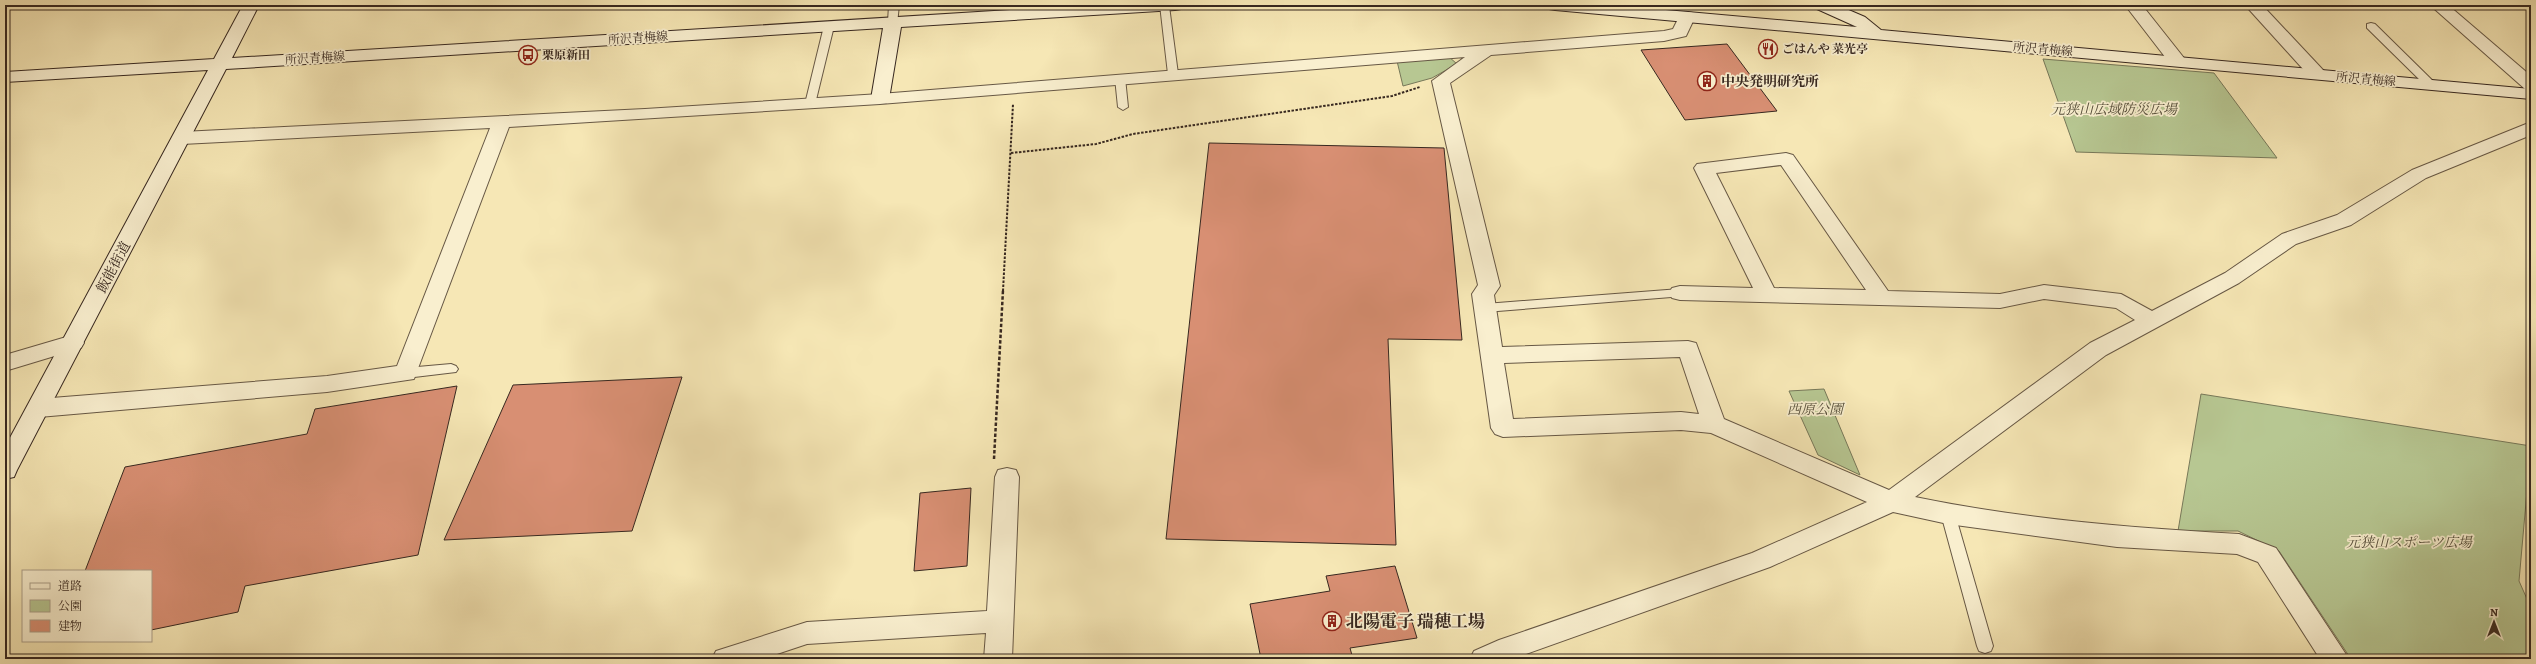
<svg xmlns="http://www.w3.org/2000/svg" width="2536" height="664" viewBox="0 0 2536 664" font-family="Alegreya,'Noto Serif JP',serif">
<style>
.green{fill:#b7c792;stroke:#777859}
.building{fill:#d88f73;stroke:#372820}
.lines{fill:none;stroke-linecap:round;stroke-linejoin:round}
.lane-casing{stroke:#675845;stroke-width:2}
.street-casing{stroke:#675845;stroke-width:2}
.secondary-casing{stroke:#372820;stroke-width:2}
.path-far1{stroke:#372820;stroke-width:2;stroke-dasharray:2.5 1.5;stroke-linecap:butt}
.path{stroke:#372820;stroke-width:2.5;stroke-dasharray:3.5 2;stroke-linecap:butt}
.lane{fill:#f9efcf;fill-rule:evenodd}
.street{fill:#f9efcf;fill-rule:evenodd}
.secondary{fill:#f9efcf;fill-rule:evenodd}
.labels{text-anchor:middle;stroke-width:3.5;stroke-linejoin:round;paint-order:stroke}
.far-street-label{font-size:12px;fill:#372820;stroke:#f9efcf}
.far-poi-label{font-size:12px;font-weight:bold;fill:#372820;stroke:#f9efcf;text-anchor:start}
.poi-label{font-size:14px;font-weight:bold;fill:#372820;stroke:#f9efcf;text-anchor:start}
.park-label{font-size:14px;font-style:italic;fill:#57503c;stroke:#f9efcf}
.street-label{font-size:14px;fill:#372820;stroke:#f9efcf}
.near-poi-label{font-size:17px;font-weight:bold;fill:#372820;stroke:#f9efcf;text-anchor:start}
</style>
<rect width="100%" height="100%" fill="#f6e7b5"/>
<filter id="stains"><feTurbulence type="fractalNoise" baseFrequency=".005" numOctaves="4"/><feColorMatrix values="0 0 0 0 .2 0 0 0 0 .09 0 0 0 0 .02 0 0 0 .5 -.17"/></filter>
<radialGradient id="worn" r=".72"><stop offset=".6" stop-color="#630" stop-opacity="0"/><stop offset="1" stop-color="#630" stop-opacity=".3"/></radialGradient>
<!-- green -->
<path class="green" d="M1448 56 1457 64 1432 78 1403 86 1397 61Z
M2043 59 2214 73 2277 158 2076 152Z
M1824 389 1860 475 1818 455 1789 391Z
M2201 394 2531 446 2519 581 2531 608V659H2351L2279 551 2238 531H2178Z"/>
<!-- building -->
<path class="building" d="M1727 44 1777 111 1685 120 1641 50Z
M1209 143 1444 148 1462 340 1388 339 1396 545 1166 539Z
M682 377 632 531 444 540 513 385Z
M457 386 418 555 245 586 238 612 151 630V571H85L125 467 307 434 315 409Z
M971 488 967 566 914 571 920 493Z
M1395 566 1417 638 1350 648 1353 659H1261L1250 604 1330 591 1326 576Z"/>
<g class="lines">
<defs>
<path id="lane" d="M889 5H899L897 24H889L888 22Z
M1160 5 1169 6 1178 74 1173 77 1168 74Z
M829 23 834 26 815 104 810 107 806 106 805 104 824 26Z
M2371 23 2375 24 2435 83V87H2427L2367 28V24Z
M1120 75 1125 78 1128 107 1123 110 1118 107 1115 78Z
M1680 289 1684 290 1686 293 1684 296 1485 312 1479 308 1485 304Z
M451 364 456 366 458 369 456 372 406 378 399 373 406 368Z
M1948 508 1953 510 1955 514 1993 646 1991 651 1985 653 1979 651 1977 646 1941 514 1943 510Z"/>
<path id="street" d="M1015 5H1031L1032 15 1030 19H1018Z
M2125 5H2142L2184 58 2187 62 2184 66H2172Z
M2245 5H2262L2324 71 2327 75 2324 79H2312Z
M2430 5H2448L2531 76V90L2525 89Z
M1687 12 1693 13 1695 17 1686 36 1664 41 1491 55 1450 83 1500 286 1494 295 1502 347 1688 341 1696 343 1724 419 1889 490 2090 343 2135 320 2116 308 2044 299 2000 308 1680 300 1672 298 1669 293 1672 288 1680 286 1753 288 1694 168 1697 164 1786 153 1793 155 1888 291 2000 294 2044 285 2121 294 2152 311 2225 273 2282 234 2337 215 2412 170 2531 122V135L2426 178 2351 225 2296 244 2239 283 2106 355 1915 497C2022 519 2131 528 2239 534L2276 548 2349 659H2320L2258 562 2237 554 2117 547 1948 524 1893 512 1770 567 1512 659H1470L1474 651 1499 640 1752 553 1867 502 1711 433 1681 430 1503 437 1495 434 1491 428 1472 294 1478 285 1432 81 1465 57 880 104 509 127 414 379 327 392 39 417 31 414 27 408 31 402 39 399 327 376 397 366 490 128 182 144 175 142 173 138 175 134 182 132 645 109 880 94 1664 31 1673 29 1681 13ZM1781 165 1866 290 1774 288 1716 173ZM1680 357 1699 414 1681 412 1513 419 1504 363Z
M73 335 81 338 84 343 81 348 5 371V355Z
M1007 468 1016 470 1019 477 1012 659H984L986 633 807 644 762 659H712L716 651 807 622 987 611 995 477 998 470Z"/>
<path id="secondary" d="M243 5H259L232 58 1093 5H1183L1181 9 1175 10 901 27 889 99 886 103H874L871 99 883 28 226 69 17 470 14 477 5 479V447L208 70 5 82V72L214 59Z
M1547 5H1610L1857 27 1817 9 1815 5H1837L1865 17 1881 30 2531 89V99L1555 10 1549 9Z"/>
</defs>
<!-- lane casing -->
<use href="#lane" class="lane-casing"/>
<!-- street casing -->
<use href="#street" class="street-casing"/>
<!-- secondary casing -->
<use href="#secondary" class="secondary-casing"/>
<!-- path-far1 -->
<path class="path-far1" d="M1011 153 1096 144 1133 134 1392 96 1420 87
M1003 291 1013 104"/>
<!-- path -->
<path class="path" d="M994 459 1003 290"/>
<!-- lane -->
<use href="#lane" class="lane"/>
<!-- street -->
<use href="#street" class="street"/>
<!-- secondary -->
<use href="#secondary" class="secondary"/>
</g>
<!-- icons -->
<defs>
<symbol id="restaurant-ring" viewBox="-11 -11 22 22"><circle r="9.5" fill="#f9efcf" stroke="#8f2418" stroke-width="1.5"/><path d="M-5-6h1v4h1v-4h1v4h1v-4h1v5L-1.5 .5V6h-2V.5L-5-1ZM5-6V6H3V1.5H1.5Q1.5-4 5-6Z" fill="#8f2418"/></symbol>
<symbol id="bus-ring" viewBox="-11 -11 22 22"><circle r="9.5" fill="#f9efcf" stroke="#8f2418" stroke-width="1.5"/><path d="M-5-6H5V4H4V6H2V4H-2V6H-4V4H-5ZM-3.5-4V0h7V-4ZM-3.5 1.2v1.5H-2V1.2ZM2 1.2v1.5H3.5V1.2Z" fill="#8f2418"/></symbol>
<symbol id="building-ring" viewBox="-11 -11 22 22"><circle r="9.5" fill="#f9efcf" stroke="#8f2418" stroke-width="1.5"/><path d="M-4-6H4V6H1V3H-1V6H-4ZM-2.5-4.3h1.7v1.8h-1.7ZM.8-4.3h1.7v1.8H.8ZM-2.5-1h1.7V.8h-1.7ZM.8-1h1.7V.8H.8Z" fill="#8f2418"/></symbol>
</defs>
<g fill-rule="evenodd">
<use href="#restaurant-ring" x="1757" y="38" width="22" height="22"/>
<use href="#bus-ring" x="517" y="44" width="22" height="22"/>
<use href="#building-ring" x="1696" y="70" width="22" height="22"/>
<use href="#building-ring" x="1321" y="610" width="22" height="22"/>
</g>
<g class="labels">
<!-- far-street labels -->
<g class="far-street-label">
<text transform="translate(638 38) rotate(-4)" y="4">所沢青梅線</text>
<text transform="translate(2043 49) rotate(5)" y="4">所沢青梅線</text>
<text transform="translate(315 58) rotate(-4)" y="4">所沢青梅線</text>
<text transform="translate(2366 79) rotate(5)" y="4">所沢青梅線</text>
</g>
<!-- far-poi labels -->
<g class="far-poi-label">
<text x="1782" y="53">ごはんや 菜光亭</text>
<text x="542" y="59">栗原新田</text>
</g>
<!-- poi labels -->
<g class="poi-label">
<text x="1721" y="86">中央発明研究所</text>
</g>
<!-- park labels -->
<g class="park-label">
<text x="2114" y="114">元狭山広域防災広場</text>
<text x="1815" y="414">西原公園</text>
<text x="2409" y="547">元狭山スポーツ広場</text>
</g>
<!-- street labels -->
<g class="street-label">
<text transform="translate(113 267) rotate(-62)" y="5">飯能街道</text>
</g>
<!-- near-poi labels -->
<g class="near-poi-label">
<text x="1346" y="627">北陽電子 瑞穂工場</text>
</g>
</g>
<!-- margin -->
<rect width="2536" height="664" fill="none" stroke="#f6e7b5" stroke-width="20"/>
<rect x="6" y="6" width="2524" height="652" fill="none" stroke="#372820" stroke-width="2"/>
<rect x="10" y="10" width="2516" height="644" fill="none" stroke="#372820"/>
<!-- legend -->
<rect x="22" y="570" width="130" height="72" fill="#f9efcf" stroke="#ab9f89"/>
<rect x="30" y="583" width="20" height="6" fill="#f9efcf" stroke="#ab9f89"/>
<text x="58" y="590" font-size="12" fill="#372820">道路</text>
<rect x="30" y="600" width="20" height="12" fill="#b7c792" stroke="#ab9f89"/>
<text x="58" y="610" font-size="12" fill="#372820">公園</text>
<rect x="30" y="620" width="20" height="12" fill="#d88f73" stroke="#ab9f89"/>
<text x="58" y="630" font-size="12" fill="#372820">建物</text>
<!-- north arrow -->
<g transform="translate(2494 622)" stroke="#f9efcf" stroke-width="3" paint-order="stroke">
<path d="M0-3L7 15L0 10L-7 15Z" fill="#372820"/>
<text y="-6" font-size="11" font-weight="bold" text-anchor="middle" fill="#372820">N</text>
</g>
<rect width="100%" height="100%" filter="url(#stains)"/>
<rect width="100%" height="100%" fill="url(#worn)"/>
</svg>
